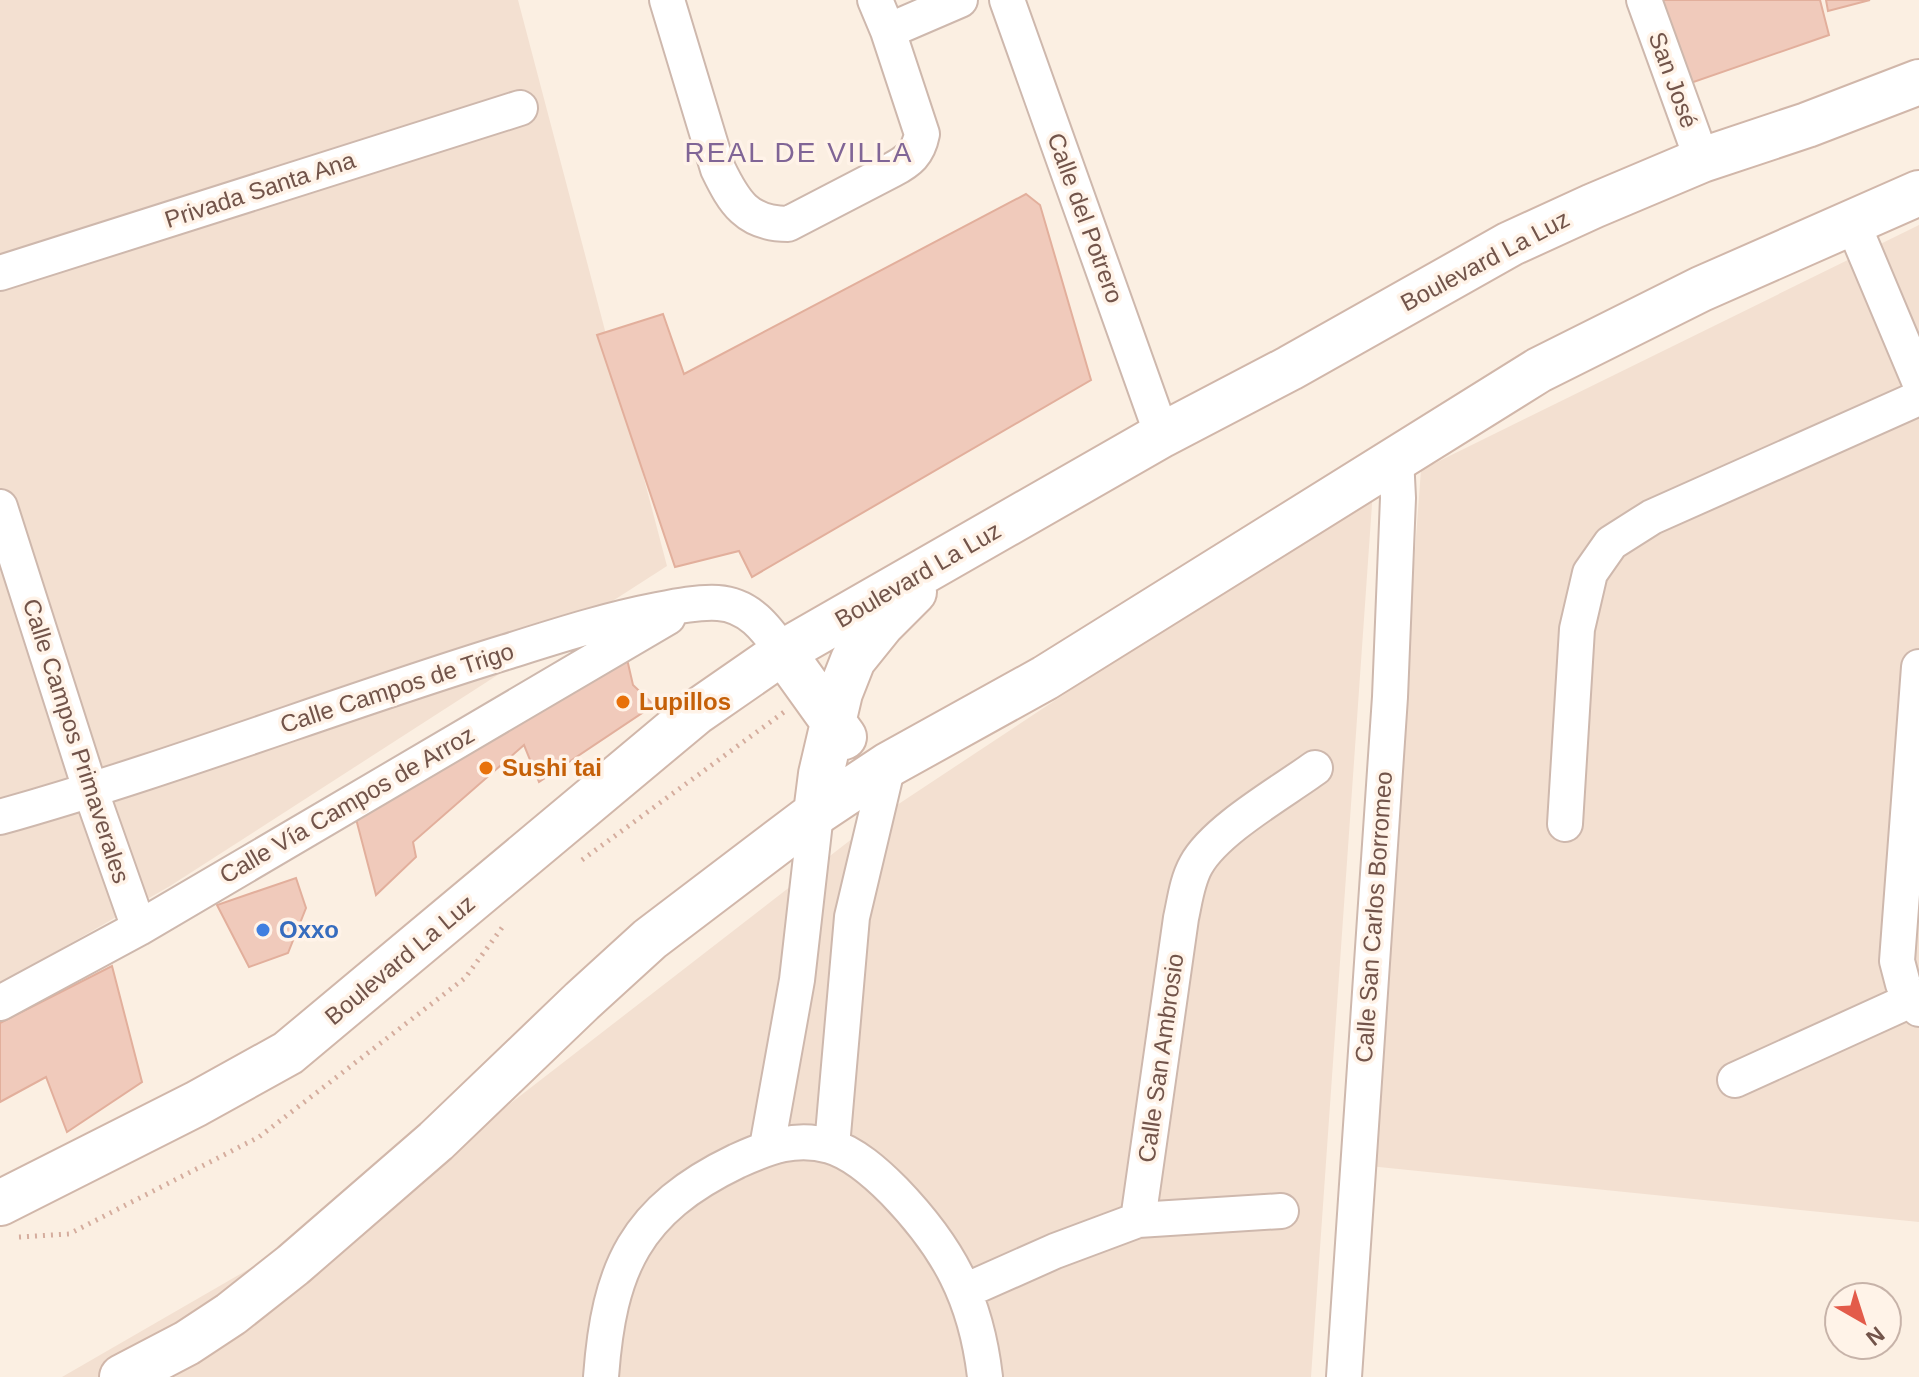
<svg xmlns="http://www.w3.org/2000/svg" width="1919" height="1377" viewBox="0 0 1919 1377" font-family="Arial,sans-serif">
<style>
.residential{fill:#f3e0d1}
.building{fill:#f0cabb;stroke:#e2af9c;stroke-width:2}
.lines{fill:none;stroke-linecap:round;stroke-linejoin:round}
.street-casing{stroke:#ceb8ad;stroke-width:38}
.secondary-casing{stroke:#d1b7aa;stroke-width:48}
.path{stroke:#d5ad9e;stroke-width:5;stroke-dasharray:2 6;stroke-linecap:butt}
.street{stroke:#fff;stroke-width:34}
.secondary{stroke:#fff;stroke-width:44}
.food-dot{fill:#e8710a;stroke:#fff3e8;stroke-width:3}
.shop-dot{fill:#3f7fe0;stroke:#fff3e8;stroke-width:3}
.labels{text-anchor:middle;stroke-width:7;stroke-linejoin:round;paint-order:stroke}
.street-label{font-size:24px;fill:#72544a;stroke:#fff3e8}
.food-label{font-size:24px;font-weight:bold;fill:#c56008;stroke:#fff3e8;text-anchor:start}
.shop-label{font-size:24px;font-weight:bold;fill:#366cbe;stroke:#fff3e8;text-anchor:start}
.quarter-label{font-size:28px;letter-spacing:2px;fill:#806596;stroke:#fff3e8}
</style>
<rect width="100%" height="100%" fill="#fbefe2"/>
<!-- residential -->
<path class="residential" d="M0 0H518L667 566 170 886 0 984Z
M1919 225V1222L1369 1166 1421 470Z
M1373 490 1311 1377H62L436 1161 888 811Z"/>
<!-- building -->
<path class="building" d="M1656 0H1820L1829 35 1682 86Z
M1826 0H1870L1828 11Z
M1026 194 1040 205 1091 380 752 577 739 551 675 567 597 335 663 314 684 374Z
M627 659 633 685 654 705 539 782 524 745 413 842 416 857 376 895 355 815Z
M296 878 306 908 288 953 249 967 217 905Z
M112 966 142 1082 67 1132 46 1077 0 1102V1023Z"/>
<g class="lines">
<defs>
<path id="street" d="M667 0 718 169C734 202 747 224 788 224L892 170C909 161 918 154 922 134L888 31 875 0
M1007 0 1162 435
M1644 0 1702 160
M888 31 960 0
M1853 224 1919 381
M0 273 520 108
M0 507 91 792 139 928
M1919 667 1897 961 1903 984 1919 1009
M0 817C171 769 337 704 506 652 557 636 606 620 658 610 678 606 698 602 718 603 749 605 766 628 783 652
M1565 824 1577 629 1590 573 1611 543 1652 517 1919 398
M0 1003 139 928 668 617
M1735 1080 1911 1000
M832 1146 852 917 888 765
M767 1147 797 980 816 813
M1138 1220 1281 1211
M965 1291 1055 1251 1138 1220 1181 918C1185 900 1187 881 1196 865 1215 830 1282 792 1315 768
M601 1377C609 1268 635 1210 737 1161 768 1147 796 1136 830 1146 854 1153 876 1173 894 1191 948 1247 976 1298 985 1377
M1344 1377 1390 697 1398 498 1396 457"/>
<path id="secondary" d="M783 652 844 737
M816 813 821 774 840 693 853 660 882 624 914 592
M0 1203 196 1104 288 1053 695 713 783 652 1162 435 1290 368 1510 244 1593 206 1702 160 1807 125 1919 82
M122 1377 187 1343 231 1314 293 1265 436 1141 582 1001 650 939 816 813 888 765 1045 678 1539 370 1701 289 1919 193"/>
</defs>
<!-- street casing -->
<use href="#street" class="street-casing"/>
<!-- secondary casing -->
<use href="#secondary" class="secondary-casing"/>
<!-- path -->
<path class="path" d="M582 860 784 712
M19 1237 69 1234 259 1137 465 978 504 925"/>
<!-- street -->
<use href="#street" class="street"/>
<!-- secondary -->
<use href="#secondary" class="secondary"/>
</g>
<!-- markers -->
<g class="food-dot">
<circle cx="623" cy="702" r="8"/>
<circle cx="486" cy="768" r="8"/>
</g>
<circle class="shop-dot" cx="263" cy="930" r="8"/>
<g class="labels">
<!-- street labels -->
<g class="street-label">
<text transform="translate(1673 80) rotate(70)" y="8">San José</text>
<text transform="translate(260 190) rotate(-18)" y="8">Privada Santa Ana</text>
<text transform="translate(1085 218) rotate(70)" y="8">Calle del Potrero</text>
<text transform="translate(1485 261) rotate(-28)" y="8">Boulevard La Luz</text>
<text transform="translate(918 575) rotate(-30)" y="8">Boulevard La Luz</text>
<text transform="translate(397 688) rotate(-18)" y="8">Calle Campos de Trigo</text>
<text transform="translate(76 741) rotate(72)" y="8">Calle Campos Primaverales</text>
<text transform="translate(347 805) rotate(-30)" y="8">Calle Vía Campos de Arroz</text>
<text transform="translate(1374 917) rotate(-86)" y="8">Calle San Carlos Borromeo</text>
<text transform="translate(400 960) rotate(-40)" y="8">Boulevard La Luz</text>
<text transform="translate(1161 1058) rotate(-82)" y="8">Calle San Ambrosio</text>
</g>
<!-- food labels -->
<g class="food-label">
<text x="639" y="710">Lupillos</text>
<text x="502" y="776">Sushi tai</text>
</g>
<!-- shop labels -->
<g class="shop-label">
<text x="279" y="938">Oxxo</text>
</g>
<!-- quarter labels -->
<g class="quarter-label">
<text x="799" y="162">REAL DE VILLA</text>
</g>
</g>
<!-- north arrow -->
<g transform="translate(1863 1321) rotate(141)"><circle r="38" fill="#fff3e8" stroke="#c7b3a9" stroke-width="2"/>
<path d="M0-6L14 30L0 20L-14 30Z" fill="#e35b4a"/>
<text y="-12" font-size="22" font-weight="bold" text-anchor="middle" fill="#72544a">N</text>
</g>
</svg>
